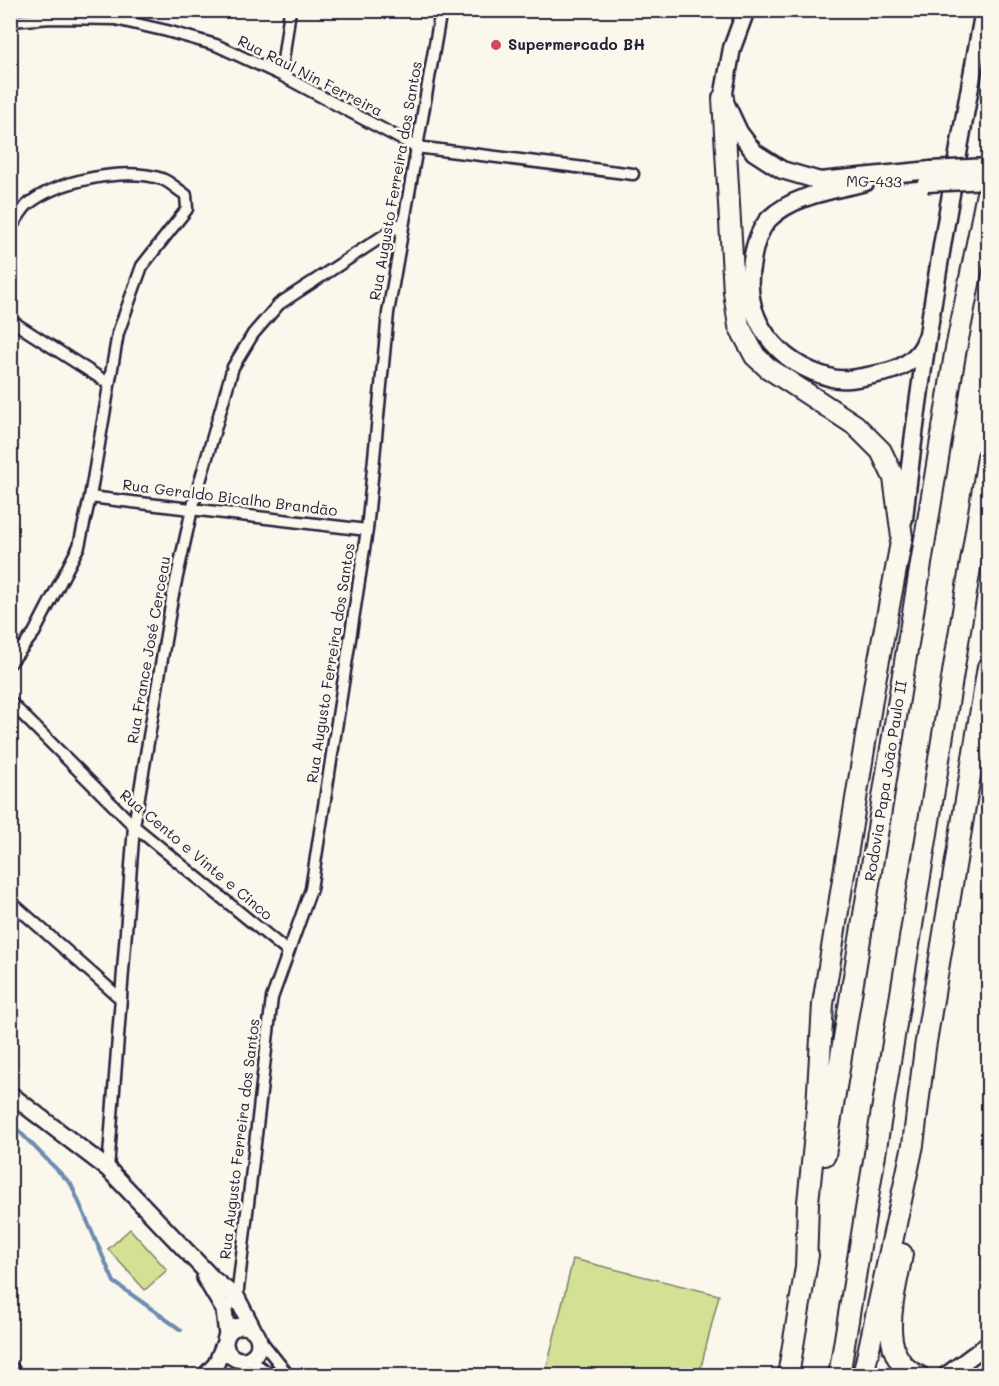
<svg xmlns="http://www.w3.org/2000/svg" width="999" height="1386" viewBox="0 0 999 1386" font-family="Mali,sans-serif">
<style>
.green{fill:#d4e194;stroke:#7b8268;stroke-width:1.5}
.lines{fill:none;stroke-linecap:round;stroke-linejoin:round}
.stream{stroke:#6c8daf;stroke-width:4}
.street-casing{stroke:#22223b;stroke-width:15}
.secondary-casing{stroke:#22223b;stroke-width:20}
.primary-casing{stroke:#22223b;stroke-width:21}
.highway-casing{stroke:#22223b;stroke-width:24}
.street{stroke:#fbf7ec;stroke-width:10}
.secondary{stroke:#fbf7ec;stroke-width:15}
.primary{stroke:#fbf7ec;stroke-width:16}
.highway{stroke:#fbf7ec;stroke-width:20}
.primary-bridge-casing{stroke:#22223b;stroke-width:21;stroke-linecap:butt}
.primary-bridge{stroke:#fbf7ec;stroke-width:16}
.poi-dot{fill:#d1495b;stroke:#fbf7ec;stroke-width:2}
.labels{text-anchor:middle;stroke-width:5;stroke-linejoin:round;paint-order:stroke}
.poi-label{font-size:15px;font-weight:bold;fill:#22223b;stroke:#fbf7ec;text-anchor:start}
.street-label{font-size:15px;fill:#22223b;stroke:#fbf7ec}
</style>
<rect width="100%" height="100%" fill="#fbf7ec"/>
<filter id="ink" filterUnits="userSpaceOnUse"><feTurbulence type="fractalNoise" baseFrequency=".0167" numOctaves="2"/><feDisplacementMap in="SourceGraphic" scale="12" xChannelSelector="R" yChannelSelector="G"/><feConvolveMatrix kernelMatrix="1 2 1 2 8 2 1 2 1" color-interpolation-filters="sRGB"/></filter>
<g filter="url(#ink)">
<!-- green -->
<path class="green" d="M130 1229 167 1270 145 1290 108 1249Z
M573 1259 719 1295 699 1375H545Z"/>
<g class="lines">
<!-- stream -->
<path class="stream" d="M10 1122 71 1184 114 1282 181 1330"/>
<defs>
<path id="street" d="M10 21 52 18 115 19 167 31 216 45 281 75 416 147 633 174
M281 75 290 10
M10 228C16 221 21 211 27 205 57 180 125 167 162 179 170 182 178 190 186 195L187 209 142 266 118 333 90 497 79 546 34 633 10 663
M10 320 108 383
M90 497 367 530
M10 702 134 826 287 951
M10 901 121 999
M108 1169 134 826 172 599 192 509 233 367 253 334 279 304 403 223
M224 1310 237 1298 272 998 311 889 367 530 388 313 441 10
M258 1337 289 1376
M248 1359 273 1376
M10 1366 19 1376"/>
<path id="secondary" d="M10 1094 108 1169 213 1279 237 1298 253 1329
M205 1278 224 1310 227 1335
M225 1343a17 17 0 1 1 34 0a17 17 0 1 1-34 0Z
M205 1376 216 1364 225 1342
M945 1376 988 1344"/>
<path id="primary" d="M746 10 732 48 723 98 739 132 754 152 782 170 820 181 931 170
M866 182C834 190 793 195 769 219 759 230 754 248 752 261 740 318 777 364 832 378 846 382 867 376 882 373 900 370 920 358 926 339
M904 519C922 348 953 179 984 10"/>
<path id="highway" d="M723 98 734 292 739 326 755 356 768 368 855 425 881 451 894 478 902 537 875 681 823 1004 816 1125 808 1202 806 1268
M825 1155 955 354 988 188
M902 1254C896 1291 873 1358 919 1376
M788 1376 808 1255
M839 1376 988 457
M863 1376 913 1145 925 1048 988 667"/>
</defs>
<!-- street casing -->
<use href="#street" class="street-casing"/>
<!-- secondary casing -->
<use href="#secondary" class="secondary-casing"/>
<!-- primary casing -->
<use href="#primary" class="primary-casing"/>
<!-- highway casing -->
<use href="#highway" class="highway-casing"/>
<!-- street -->
<use href="#street" class="street"/>
<!-- secondary -->
<use href="#secondary" class="secondary"/>
<!-- primary -->
<use href="#primary" class="primary"/>
<!-- highway -->
<use href="#highway" class="highway"/>
<defs>
<path id="primary-bridge" d="M931 170 988 167
M927 183 988 180"/>
</defs>
<!-- primary-bridge casing -->
<use href="#primary-bridge" class="primary-bridge-casing"/>
<!-- primary-bridge -->
<use href="#primary-bridge" class="primary-bridge"/>
</g>
</g>
<!-- markers -->
<circle class="poi-dot" cx="496" cy="45" r="6"/>
<g class="labels">
<!-- poi labels -->
<g class="poi-label">
<text x="508" y="50">Supermercado BH</text>
</g>
<!-- street labels -->
<g class="street-label">
<text transform="translate(310 76) rotate(27)" y="5">Rua Raul Nin Ferreira</text>
<text transform="translate(396 181) rotate(-80)" y="5">Rua Augusto Ferreira dos Santos</text>
<text transform="translate(874 182) rotate(1)" y="5">MG-433</text>
<text transform="translate(230 498) rotate(7)" y="5">Rua Geraldo Bicalho Brandão</text>
<text transform="translate(149 650) rotate(-80)" y="5">Rua France José Cerceau</text>
<text transform="translate(331 663) rotate(-81)" y="5">Rua Augusto Ferreira dos Santos</text>
<text transform="translate(886 781) rotate(-81)" y="5">Rodovia Papa João Paulo II</text>
<text transform="translate(196 855) rotate(40)" y="5">Rua Cento e Vinte e Cinco</text>
<text transform="translate(240 1139) rotate(-83)" y="5">Rua Augusto Ferreira dos Santos</text>
</g>
</g>
<!-- margin -->
<rect width="999" height="1386" fill="none" stroke="#fbf7ec" stroke-width="36"/>
<rect x="18" y="18" width="963" height="1350" fill="none" stroke="#22223b" stroke-width="2" filter="url(#ink)"/>
</svg>
